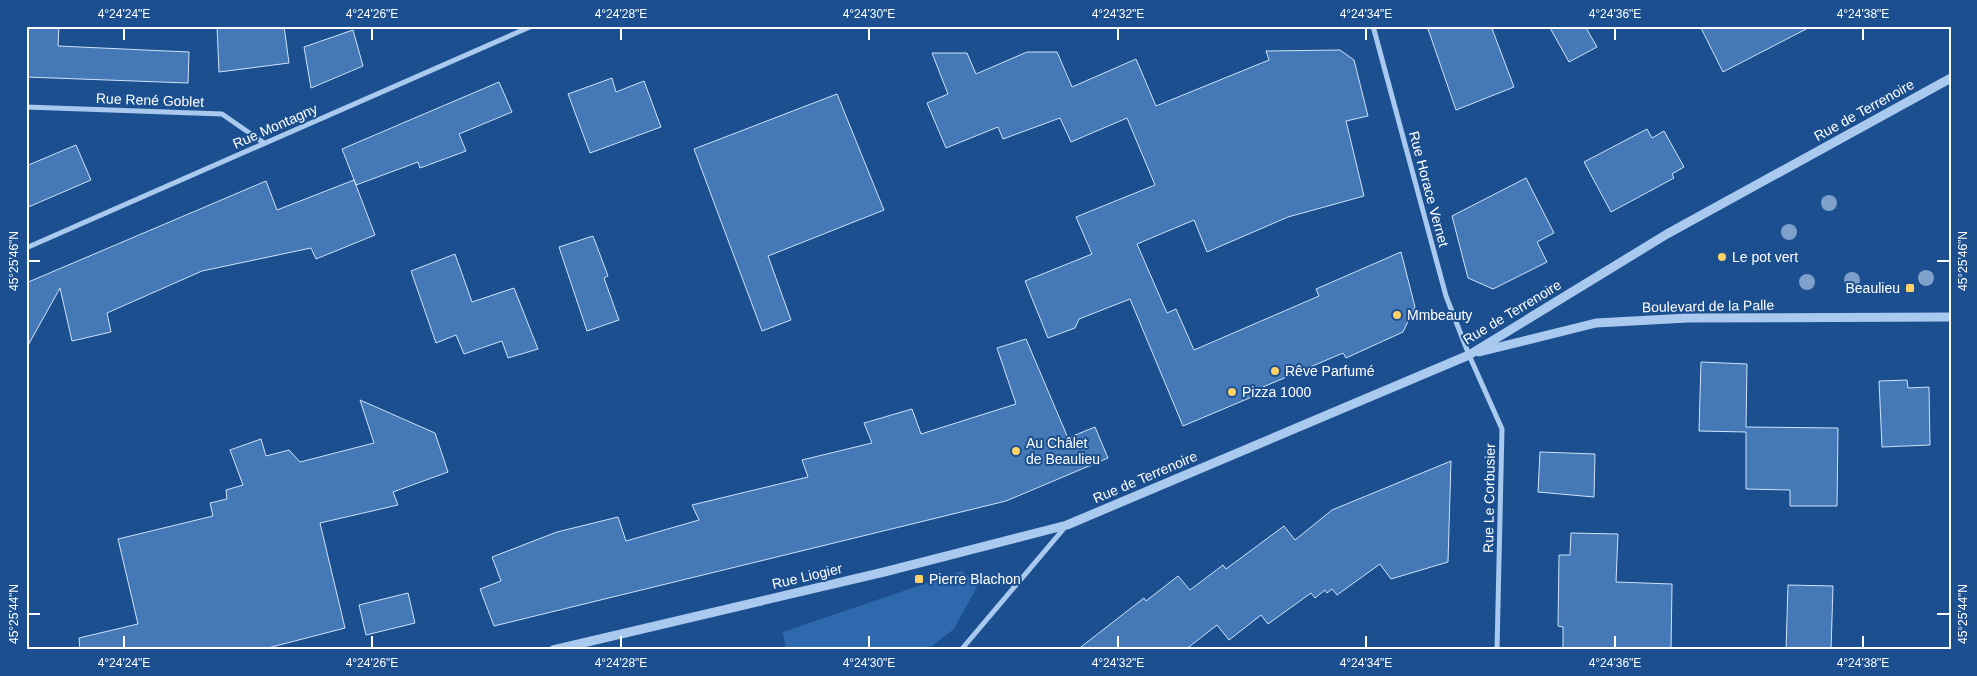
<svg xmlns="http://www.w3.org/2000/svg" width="1977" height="676" viewBox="0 0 1977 676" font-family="Helvetica,sans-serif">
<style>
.green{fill:#2e69ad}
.building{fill:#4478b7;stroke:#cfe3fa}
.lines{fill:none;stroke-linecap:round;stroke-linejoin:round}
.minor{stroke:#a9c9ee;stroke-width:5}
.tertiary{stroke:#a9c9ee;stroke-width:9}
.tree{fill:#7ea0ca}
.ticks{fill:none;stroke:#fff;stroke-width:2}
.poi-dot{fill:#ffd166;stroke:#1b4f8f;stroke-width:2}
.labels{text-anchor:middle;stroke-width:4;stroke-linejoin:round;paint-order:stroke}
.street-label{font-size:14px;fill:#fff;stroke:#1b4f8f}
.poi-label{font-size:14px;fill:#fff;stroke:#1b4f8f;text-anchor:start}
.neatline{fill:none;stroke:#fff;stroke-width:2}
.ticks-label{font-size:12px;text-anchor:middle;fill:#fff}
</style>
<rect width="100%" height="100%" fill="#1b4f8f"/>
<!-- green -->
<path class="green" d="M962 571 978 585 954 629 927 650H786L783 632Z"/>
<!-- building -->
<path class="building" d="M26 26H59L58 46 189 52 188 83 26 77Z
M217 26H284L289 63 219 72Z
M1427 26H1491L1514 87 1456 110Z
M1549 26H1585L1597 47 1569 62Z
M1700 26H1812L1723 72Z
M353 30 363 66 311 88 304 47Z
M1340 50 1354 60 1368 116 1346 121 1364 196 1288 217 1207 252 1194 220 1137 244 1167 313 1176 309 1194 350 1319 296 1316 289 1401 252 1415 307 1403 332 1346 358 1343 353 1263 387 1266 391 1183 426 1130 299 1079 319 1075 328 1048 338 1025 281 1092 254 1076 217 1155 185 1127 118 1071 142 1060 118 1003 139 998 127 946 148 927 103 948 94 932 53H967L976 74 1027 52H1057L1072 87 1136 59 1156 106 1269 60 1266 51Z
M612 78 616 92 644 81 661 127 590 153 568 94Z
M499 82 512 112 459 134 466 151 420 168 418 162 356 185 342 149Z
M837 94 884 210 768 256 791 320 762 331 694 149Z
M1647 129 1652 138 1664 131 1684 167 1672 174 1674 178 1611 212 1584 162Z
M76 145 91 180 26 208V166Z
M1526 178 1554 233 1537 242 1547 262 1493 289 1468 278 1452 216Z
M354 180 375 235 316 259 311 248 202 271 107 313 111 332 72 341 60 288 26 349V283L266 181 277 210Z
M593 236 608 276 604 278 619 320 587 331 559 247Z
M455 254 472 302 514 288 538 349 508 358 502 341 464 354 456 335 436 343 411 271Z
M1026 339 1068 438 1095 427 1108 458 1006 501 494 626 480 589 501 581 492 557 557 532 618 517 626 541 699 520 692 505 808 477 802 460 872 443 864 423 912 409 921 434 1016 404 997 348Z
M1701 362 1747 364 1746 427 1838 428 1837 506H1790V490L1746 489V432L1699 431Z
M1907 380 1908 388 1929 387 1930 445 1882 447 1879 381Z
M360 400 435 433 448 472 393 492 398 505 320 523 345 628 260 650H80L79 638 138 624 118 539 213 516 210 503 227 499 226 490 243 485 230 450 261 439 266 456 289 450 300 462 374 443Z
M1540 452 1595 454 1594 497 1538 492Z
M1451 461 1448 562 1391 579 1380 564 1337 595 1332 589 1327 593 1325 590 1315 598 1311 593 1268 624 1261 615 1229 640 1217 625 1185 650H1077L1144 598 1146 601 1178 576 1190 590 1223 565 1226 569 1284 526 1295 540 1332 510Z
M1571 533 1618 534 1616 582 1672 584 1671 650H1563V627L1558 626 1559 555H1570Z
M1788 585 1833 586 1831 650H1786Z
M408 593 415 623 366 635 359 605Z"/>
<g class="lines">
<!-- minor -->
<path class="minor" d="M1373 26 1446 296 1469 355 1502 429 1497 650
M26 107 222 114 264 143
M26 248 532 26
M961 650 1066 526"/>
<!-- tertiary -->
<path class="tertiary" d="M1479 352 1596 323 1688 318 1951 317
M553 650 884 572 1067 525 1469 355 1667 234 1951 78"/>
</g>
<!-- trees -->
<g class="tree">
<circle cx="1829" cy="203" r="8"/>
<circle cx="1789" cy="232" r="8"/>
<circle cx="1926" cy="278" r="8"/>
<circle cx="1852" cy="280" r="8"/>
<circle cx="1807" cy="282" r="8"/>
</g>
<!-- ticks -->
<path class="ticks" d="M124 28V40M372 28V40M621 28V40M869 28V40M1118 28V40M1366 28V40M1615 28V40M1863 28V40M28 261H40M1937 261H1950M28 614H40M1937 614H1950M124 636V648M372 636V648M621 636V648M869 636V648M1118 636V648M1366 636V648M1615 636V648M1863 636V648"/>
<!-- markers -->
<g class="poi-dot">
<circle cx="1722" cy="257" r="5"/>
<rect x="1905" y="283" width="10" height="10" rx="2.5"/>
<circle cx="1397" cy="315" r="5"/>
<circle cx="1275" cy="371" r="5"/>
<circle cx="1232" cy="392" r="5"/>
<circle cx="1016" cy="451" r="5"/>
<rect x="914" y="574" width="10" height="10" rx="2.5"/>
</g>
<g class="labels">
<!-- street labels -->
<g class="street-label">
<text transform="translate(150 100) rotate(2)" y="5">Rue René Goblet</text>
<text transform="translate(1864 110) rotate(-29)" y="5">Rue de Terrenoire</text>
<text transform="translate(275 126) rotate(-24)" y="5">Rue Montagny</text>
<text transform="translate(1429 189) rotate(75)" y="5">Rue Horace Vernet</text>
<text transform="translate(1708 306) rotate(-1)" y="5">Boulevard de la Palle</text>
<text transform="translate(1512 312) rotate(-31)" y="5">Rue de Terrenoire</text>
<text transform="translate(1145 477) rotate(-23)" y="5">Rue de Terrenoire</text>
<text transform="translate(1489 498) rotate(-89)" y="5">Rue Le Corbusier</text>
<text transform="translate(807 576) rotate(-13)" y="5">Rue Liogier</text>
</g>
<!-- poi labels -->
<g class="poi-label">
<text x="1732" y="262">Le pot vert</text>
<text x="1900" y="293" text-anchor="end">Beaulieu</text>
<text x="1407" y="320">Mmbeauty</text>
<text x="1285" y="376">Rêve Parfumé</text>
<text x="1242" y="397">Pizza 1000</text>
<text x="1026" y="448">Au Châlet<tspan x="1026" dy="16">de Beaulieu</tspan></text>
<text x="929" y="584">Pierre Blachon</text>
</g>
</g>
<!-- border -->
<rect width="1977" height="676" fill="none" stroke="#1b4f8f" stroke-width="55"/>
<rect x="28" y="28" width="1922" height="620" class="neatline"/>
<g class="ticks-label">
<text x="124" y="18">4°24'24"E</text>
<text x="372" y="18">4°24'26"E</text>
<text x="621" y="18">4°24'28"E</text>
<text x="869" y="18">4°24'30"E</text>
<text x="1118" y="18">4°24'32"E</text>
<text x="1366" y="18">4°24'34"E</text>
<text x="1615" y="18">4°24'36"E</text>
<text x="1863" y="18">4°24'38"E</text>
<text transform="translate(14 261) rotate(-90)" y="4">45°25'46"N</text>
<text transform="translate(1963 261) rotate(-90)" y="4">45°25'46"N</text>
<text transform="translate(14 614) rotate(-90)" y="4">45°25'44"N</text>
<text transform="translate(1963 614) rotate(-90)" y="4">45°25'44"N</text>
<text x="124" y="667">4°24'24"E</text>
<text x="372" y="667">4°24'26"E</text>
<text x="621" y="667">4°24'28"E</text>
<text x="869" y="667">4°24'30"E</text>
<text x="1118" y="667">4°24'32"E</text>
<text x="1366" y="667">4°24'34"E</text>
<text x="1615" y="667">4°24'36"E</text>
<text x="1863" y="667">4°24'38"E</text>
</g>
</svg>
